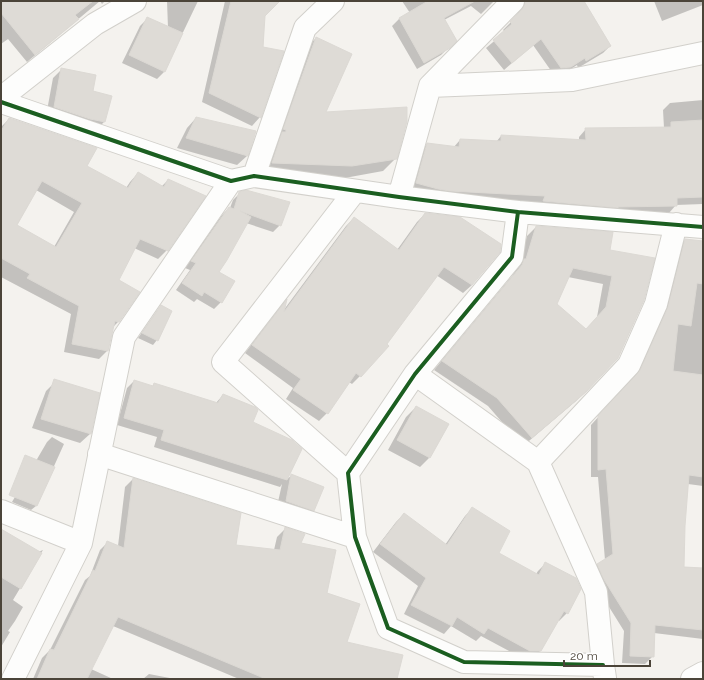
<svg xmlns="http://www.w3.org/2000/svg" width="704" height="680" viewBox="0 0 704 680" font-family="Raleway,sans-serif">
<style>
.shadow{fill:#0003;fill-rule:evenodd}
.building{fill:#dedbd6;stroke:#dcd9d4;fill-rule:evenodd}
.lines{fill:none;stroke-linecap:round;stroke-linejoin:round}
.minor-casing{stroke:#d2d0cb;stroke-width:24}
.minor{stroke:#fdfdfc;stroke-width:22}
.cycleway-casing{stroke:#fff;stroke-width:6}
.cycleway{stroke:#1b5e20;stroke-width:4}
</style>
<rect width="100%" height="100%" fill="#f4f2ee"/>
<!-- shadow -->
<path class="shadow" d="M1 1H105L102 4 100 1 27 62 8 39 1 44Z
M167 1H198L164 72 157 79 122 63 140 26 148 18 168 28Z
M225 1H265L260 117 252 126 202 102Z
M402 1H494L481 14 471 6 444 20 456 40 441 55 417 69 392 26 399 19 410 13Z
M515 1H552L610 46 603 53 578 68 577 65 563 74 554 75 533 45 504 70 486 48 505 32 503 30 515 18 518 13V6Z
M654 1H703V5L662 21Z
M316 38 324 113 396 158 383 171 339 179 259 176 303 51Z
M62 69 92 92 104 122 96 130 46 116 53 78Z
M703 100V204L676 205 669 213 611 214 536 209 538 203 442 198 409 190 420 152 427 144 453 148 460 140 496 142 501 136 579 140V137L586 129 664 128 663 110 670 103Z
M196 118 247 156 237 165 177 148 187 128Z
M9 119 85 167 126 188 130 182 138 173 161 187 168 180 167 250 158 259 134 248 117 280 118 322 113 327 107 351 99 359 64 352 71 314 1 277V127ZM36 190 74 212 54 247 16 226Z
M240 193 280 225 273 232 246 223 217 272 221 302 214 309 197 299 194 302 176 290 190 270 185 268 222 215 229 208H230L233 200Z
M425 214 472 285 463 293 436 275 360 376 352 384 349 382 327 413 319 421 286 399 293 388 245 353 279 309 285 302 283 311 346 226 354 218 397 250 417 222Z
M536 227 608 251 653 259 586 391 576 401 523 446 488 406 434 370 513 275 516 269 518 267 527 236ZM568 277 603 284 597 317 586 330 555 304Z
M686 240 703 242V486L688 484 684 526 683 567 703 569V639L654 633 653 656 645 664 622 663 624 631 596 586 590 572 598 564 605 560 598 477H591V425L633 379 660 316 677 248Z
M162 306 157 340 153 345 138 338 157 311Z
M56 381 90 434 80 443 32 428 36 417 46 391Z
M134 381 152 387 154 384 215 404 223 395 252 423 301 449 286 480 292 475 313 510 304 520 276 511 282 484 280 487 154 447 157 437 117 425 127 388Z
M416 407 429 458 420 467 388 450 406 417Z
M52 437 64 444 36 506 31 510 12 502 47 442Z
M133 479 235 546 274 550 277 537 285 529 300 544 326 594 331 679H239L113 626 91 669 113 679H33L42 658 50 650 85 580 90 576 100 550 108 542 118 546 125 487Z
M473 508 497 553 536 574 538 571 546 563 567 613 559 621 558 620 540 651 532 659 522 658 481 636 476 641 451 626 444 634 404 614 418 586 373 552 396 522 404 514 445 545 465 516Z
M1 531 38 552 43 550 13 600 23 607 15 621 8 631 10 632 1 647Z
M149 674 175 679H143Z"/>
<!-- building -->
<path class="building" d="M1 1H93L75 15 79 19 35 55 1 13Z
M231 1H280L265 16 263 47 284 51 261 118 209 93Z
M428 1H475L444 18 457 41 450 48 424 63 399 18Z
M525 1H584L611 46 586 61 585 58 571 67 561 68 541 39 512 63 493 40 512 24 510 22 522 9 525 4Z
M147 17 183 33 165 72 129 55Z
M316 37 352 54 326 112 407 107V121L397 159 352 166 272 163 282 132H286V130L283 129Z
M61 68 96 75 93 91 112 96 105 122 90 119 54 107Z
M196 117 256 131 248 156 186 138Z
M9 118 97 148 87 166 128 188 138 172 164 187 168 179 206 196 168 251 140 239 119 280 140 292 119 322 115 321 108 351 72 344 79 306 27 278 30 274 1 258V131ZM42 181 82 203 56 247 17 225Z
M703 120V197L677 198V206L618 207V208L543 201 545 196 449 191 438 189 416 183 427 143 459 147 460 139 501 141V135L586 140 585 128 671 127V122Z
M246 190 290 202 281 226 240 211 251 217 227 260 219 272 235 281 222 303 204 292 202 296 182 283 196 263 191 261 229 207 234 209 239 192Z
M425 213 460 217 501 244 500 252 472 285 444 267 387 344 389 346 361 377 356 373 328 414 293 390 301 379 252 345 287 299 284 312 354 217 399 250Z
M536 226 613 232 610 250 655 258 644 300 618 358 586 392 532 438 497 398 442 361 522 265 524 259H526ZM573 268 612 276 606 307 586 329 557 304Z
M685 239 703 241V284L697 283 691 326 678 324 673 371 703 375V477L689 475 685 526 684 567 703 568V630L655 625 654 657 630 656 631 623 603 578 597 564 613 554 606 469 598 470V416L640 370 668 307Z
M161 305 172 311 158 341 142 333Z
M54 379 100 393 91 434 41 419Z
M134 380 153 386 154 383 218 403 223 394 255 407 258 410 253 422 292 440 302 449 287 480 161 440 164 430 124 418Z
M416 406 449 424 430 458 397 440Z
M25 455 55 467 37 506 9 495Z
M291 474 324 487 314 511 286 501Z
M133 478 241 513 236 545 280 550 285 527 305 534 301 543 336 550 327 593 360 604 347 642 403 655 397 679H266L118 617 87 679H37L50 649 54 650 93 570 95 571 107 541 124 548Z
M472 507 510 531 499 553 539 575 545 562 576 578 581 589 568 614 564 611 541 651H530L488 628 484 634 457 617 452 626 411 605 426 578 380 544 404 513 447 545Z
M1 529 42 553 21 589 1 577Z"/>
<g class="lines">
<defs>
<path id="minor" d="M430 86 513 1
M1 98 95 24 135 1
M1 102 231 181 254 176 399 197 518 212 703 227
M254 176 305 28 333 1
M399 197 430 86 572 80 703 53
M518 212 512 257 415 374 348 473 355 537 388 628 464 662 603 665
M415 374 538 462 596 592 603 665 605 678
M99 454 355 537
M538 462 629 365 656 304 676 224
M348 473 223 362 355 191
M1 511 81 543
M13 679 81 543 124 337 231 181
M692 679 703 673"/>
</defs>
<!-- minor casing -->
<use href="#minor" class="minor-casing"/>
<!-- minor -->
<use href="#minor" class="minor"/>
<defs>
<path id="cycleway" d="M1 102 231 181 254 176 399 197 518 212 703 227
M518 212 512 257 415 374 348 473 355 537 388 628 464 662 603 665"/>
</defs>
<!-- cycleway casing -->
<use href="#cycleway" class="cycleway-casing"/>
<!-- cycleway -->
<use href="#cycleway" class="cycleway"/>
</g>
<!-- border -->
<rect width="704" height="680" fill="none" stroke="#4b4439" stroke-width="4"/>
<!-- scale -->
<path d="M564 660v6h86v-6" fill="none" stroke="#4b4439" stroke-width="2"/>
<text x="570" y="660" font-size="12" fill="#4b4439" stroke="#ffffff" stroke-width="3" paint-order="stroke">20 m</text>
</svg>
